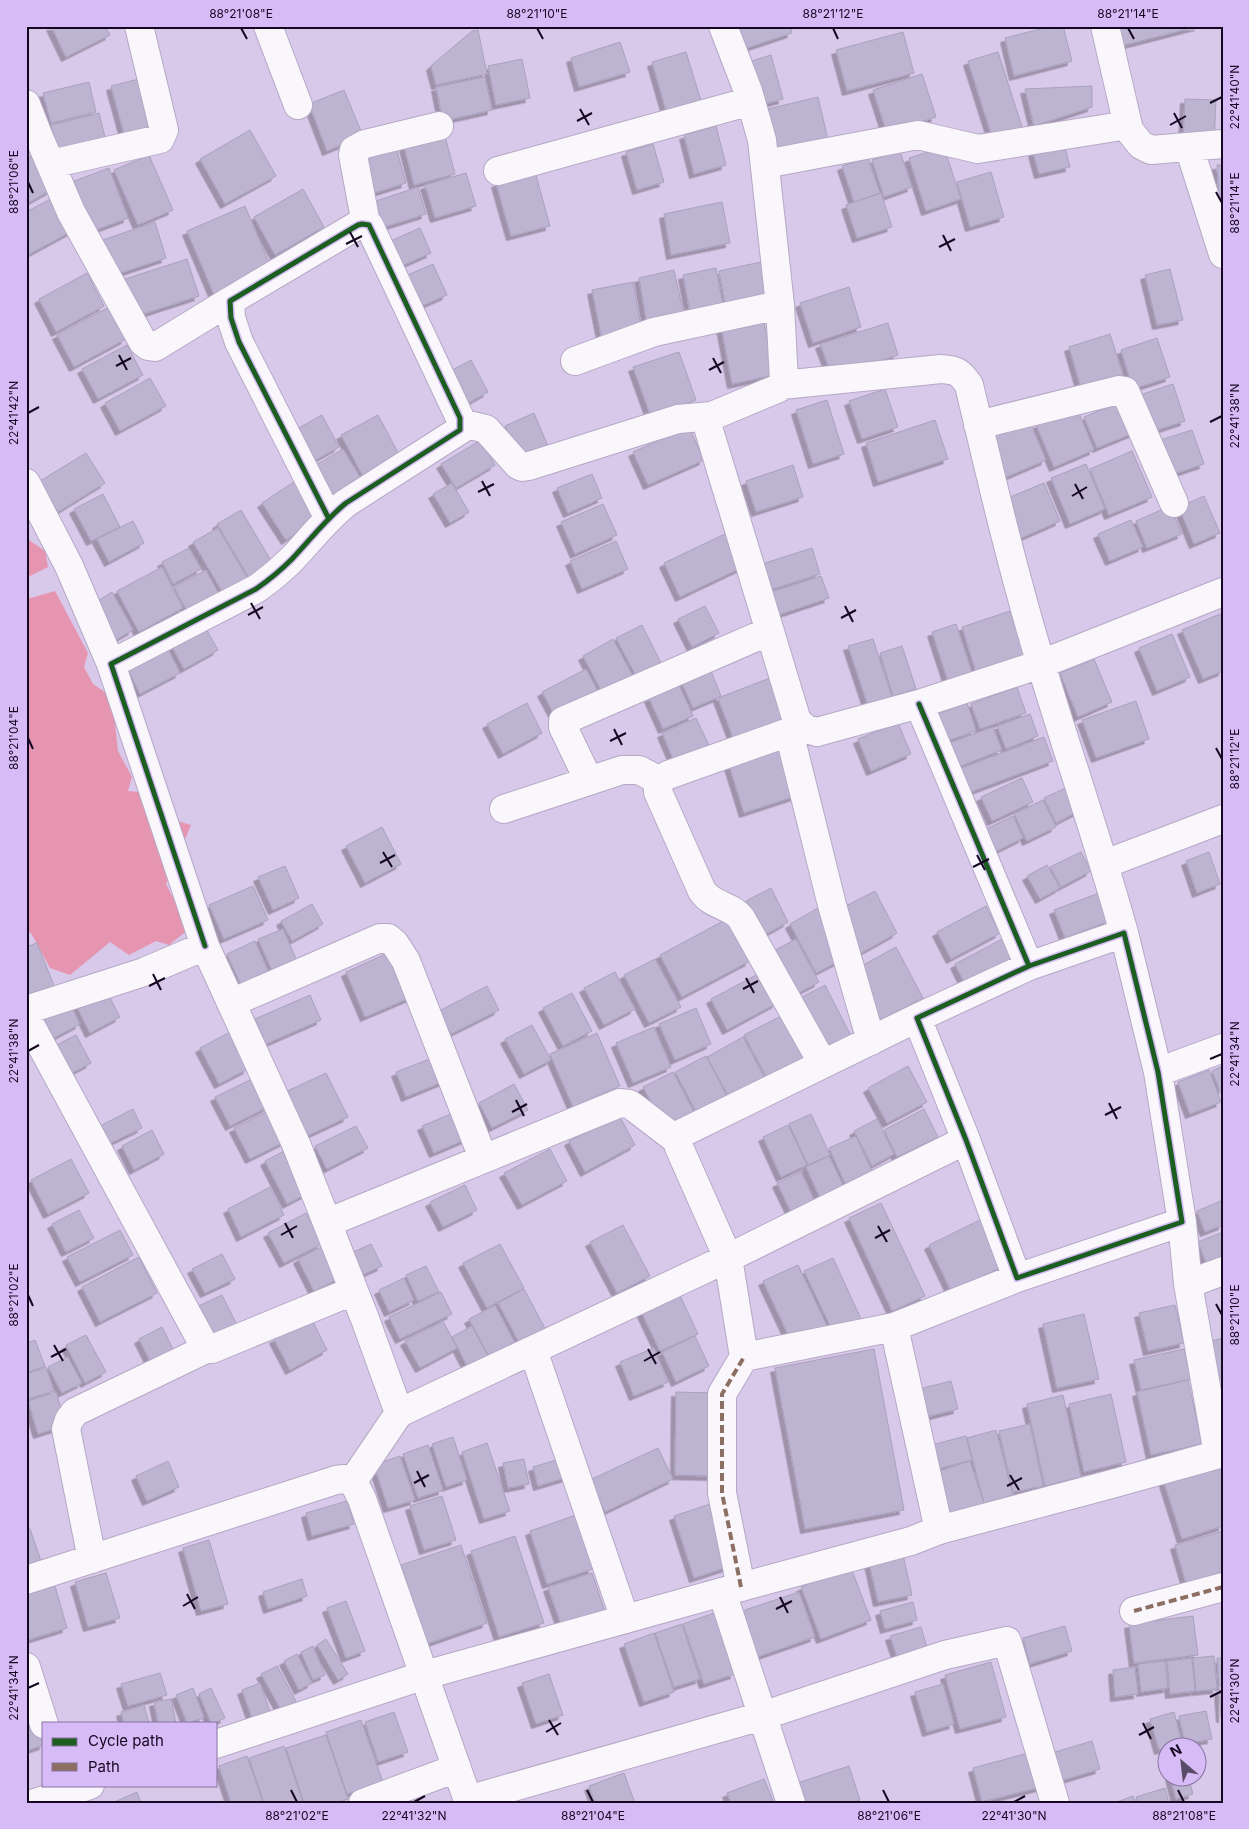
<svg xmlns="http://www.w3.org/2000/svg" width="1249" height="1829" viewBox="0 0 1249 1829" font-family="Inter,sans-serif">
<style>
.water{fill:#e695b1}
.building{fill:#bcb4d0;stroke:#a9a1bd;filter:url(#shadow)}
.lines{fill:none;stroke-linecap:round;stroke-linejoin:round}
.minor-casing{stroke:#b6a8c5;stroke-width:30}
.tertiary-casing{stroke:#b6a8c5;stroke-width:30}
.minor{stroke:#f9f7fc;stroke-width:28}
.tertiary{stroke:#f9f7fc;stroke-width:28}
.quiet{stroke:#8d6e63;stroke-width:4;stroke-dasharray:8 4;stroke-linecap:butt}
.cycleway-casing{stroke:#d7bbf6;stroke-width:8}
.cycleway{stroke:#1b5e20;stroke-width:5}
.ticks{fill:none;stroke:#150721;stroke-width:2}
.neatline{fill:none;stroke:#150721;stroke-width:2}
.ticks-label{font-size:12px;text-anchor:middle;fill:#150721}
</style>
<defs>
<filter id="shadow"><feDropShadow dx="-4.5" dy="4.5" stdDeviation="0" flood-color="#0004"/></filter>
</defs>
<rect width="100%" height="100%" fill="#d8c8e9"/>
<!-- water -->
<path class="water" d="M26 538 45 551 48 567 30 576 26 575Z
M55 591 88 653 84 667 93 684 112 697 118 751 132 777 128 791 163 794 177 821 191 825 166 884 189 929 169 945 156 941 129 955 110 942 70 975 50 968 31 933 26 931V597L31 598Z"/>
<!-- building -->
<path class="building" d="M51 26H105L110 35 66 57Z
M730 26H790L792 33 738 51Z
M1052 26H1063L1072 61 1014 76 1005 38Z
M1108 26H1199L1113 48Z
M478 30 487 74 436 85 431 66 472 31Z
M903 32 914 73 847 91 836 50Z
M620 42 630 72 579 87 571 58Z
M686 52 702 104 667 114 652 62Z
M998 52 1024 133 994 143 968 61Z
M771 55 783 99 758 106 745 63Z
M522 59 530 98 496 105 488 66Z
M922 74 936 117 887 133 873 90Z
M485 77 492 110 443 121 436 87Z
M143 78 157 128 125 137 111 86Z
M89 82 96 112 51 123 43 93Z
M1092 86V107L1034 126 1025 89Z
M344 90 363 136 327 151 309 104Z
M818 97 828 140 778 152 768 109Z
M1185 99 1216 100 1214 143 1183 142Z
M99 113 107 145 59 157 51 125Z
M716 126 726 165 694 174 684 135Z
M250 130 276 176 225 204 200 159Z
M444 132 455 174 414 185 403 142Z
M1064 143 1070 167 1039 174 1033 152Z
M395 144 406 183 371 194 360 155Z
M653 144 664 182 637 190 626 152Z
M944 147 961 199 926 211 909 158Z
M900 151 912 187 884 197 872 160Z
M149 155 173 210 138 225 114 170Z
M32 156 51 190 26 204V159Z
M868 158 880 193 854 202 842 166Z
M1217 165H1223V212H1220Z
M109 168 128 218 88 233 69 183Z
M535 172 550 226 511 236 496 183Z
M991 172 1004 217 970 227 957 182Z
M466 173 476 206 435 218 425 185Z
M418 187 426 214 381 228 373 202Z
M303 189 324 227 275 255 254 217Z
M881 193 892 227 857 238 846 205Z
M58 195 76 229 26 256V212Z
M722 202 730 243 671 255 664 214Z
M245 206 273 272 215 297 187 231Z
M155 222 166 258 112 276 100 241Z
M420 228 431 253 397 268 386 243Z
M187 259 199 296 134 317 122 280Z
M761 262 768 295 725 303 719 271Z
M433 264 447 295 417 308 403 277Z
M716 268 724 311 691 318 683 275Z
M1170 269 1183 320 1157 325 1145 275Z
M674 270 684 316 647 324 639 278Z
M87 273 104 306 56 332 39 299Z
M633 282 642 332 602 340 592 290Z
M849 287 861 327 813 343 800 303Z
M109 307 126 339 74 367 57 335Z
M763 318 774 375 732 384 721 326Z
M888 323 898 355 832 376 820 344Z
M1110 334 1123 375 1081 388 1069 347Z
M1157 338 1170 377 1133 389 1121 350Z
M127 345 143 375 98 399 82 369Z
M679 352 696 400 651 417 633 367Z
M471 360 488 392 463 406 445 374Z
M150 378 166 406 120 431 105 403Z
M1173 384 1185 421 1148 433 1137 396Z
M885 389 898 427 862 439 849 401Z
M827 400 844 454 813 464 796 410Z
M1125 400 1138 431 1097 448 1084 417Z
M1077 408 1094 450 1054 467 1036 425Z
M534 413 550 451 521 464 505 426Z
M322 415 339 447 314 461 297 429Z
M378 415 402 460 365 480 341 435Z
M935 420 948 459 878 482 866 443Z
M1029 420 1046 460 1002 479 985 438Z
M689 427 704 460 648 485 633 452Z
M1192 430 1204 464 1168 476 1157 441Z
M481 440 495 465 456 488 441 464Z
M343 449 366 487 329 509 306 471Z
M1132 451 1152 497 1109 515 1090 469Z
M86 453 105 483 58 512 40 481Z
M1086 464 1105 509 1070 524 1051 478Z
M793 465 803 497 756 512 746 481Z
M592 474 602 498 568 513 557 488Z
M295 481 318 518 286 540 262 503Z
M452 483 469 512 450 523 433 494Z
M1044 483 1060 521 1019 539 1003 500Z
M103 494 120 527 91 541 74 509Z
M1204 496 1220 533 1194 544 1179 507Z
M603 504 617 535 575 554 561 522Z
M1170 506 1182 534 1147 548 1136 521Z
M241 510 273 564 249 578 217 524Z
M1131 520 1143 547 1110 561 1098 534Z
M133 521 144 543 109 562 97 539Z
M218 528 248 579 223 593 193 542Z
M727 533 743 567 680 597 664 563Z
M616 541 628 569 582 589 570 561Z
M189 548 201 569 173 584 162 562Z
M812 548 820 574 767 591 759 565Z
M162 567 183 608 139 632 117 591Z
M206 570 220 596 188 613 174 587Z
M821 576 829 598 775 616 768 593Z
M112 592 133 630 114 641 93 604Z
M705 606 719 633 692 647 678 619Z
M1010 611 1025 656 976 672 962 627Z
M1220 614 1223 621V671L1203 679 1182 630Z
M956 624 973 676 949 684 932 632Z
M642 625 661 663 636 676 616 638Z
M205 627 218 650 184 669 171 645Z
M1172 634 1190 677 1157 691 1139 648Z
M613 639 636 682 605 698 583 656Z
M873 639 892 697 868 706 848 646Z
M166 645 180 673 140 694 126 665Z
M902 646 916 689 893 696 880 653Z
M1094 659 1112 702 1078 717 1060 673Z
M709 666 721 696 693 708 680 679Z
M586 669 600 695 556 718 542 692Z
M770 678 787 723 735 743 718 698Z
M679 685 693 716 663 729 649 698Z
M1017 687 1026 713 980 729 971 704Z
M1136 701 1149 739 1096 758 1082 720Z
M527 703 542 733 503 754 487 724Z
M967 703 976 731 941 743 932 716Z
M1030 714 1038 736 1006 749 997 726Z
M696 718 712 752 677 768 662 733Z
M898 723 911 754 871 771 858 739Z
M993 727 1002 750 953 769 944 745Z
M1044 737 1053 761 968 793 959 769Z
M787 746 802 794 744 813 729 765Z
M1022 778 1033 802 992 821 981 797Z
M1072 785 1083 809 1056 823 1044 798Z
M1043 800 1056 827 1027 841 1014 814Z
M1013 816 1023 838 993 853 982 831Z
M382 827 401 864 365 883 346 846Z
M1081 852 1091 871 1061 887 1050 867Z
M1209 852 1220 884 1197 893 1186 861Z
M1047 865 1060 888 1040 899 1027 876Z
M285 866 299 898 273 910 258 877Z
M253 886 268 920 224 939 209 905Z
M771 888 788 922 763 936 746 901Z
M875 891 897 933 861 953 838 910Z
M1099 893 1109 921 1065 938 1054 910Z
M312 904 323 924 292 941 281 921Z
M986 906 1000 933 951 959 937 932Z
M818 908 845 958 816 973 790 924Z
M727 919 750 961 682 997 660 955Z
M283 929 301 970 276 980 258 939Z
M1006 937 1020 963 968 990 955 964Z
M796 939 819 982 791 997 768 954Z
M255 941 273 982 245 994 227 954Z
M37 943 55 988 26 1000V947Z
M896 947 923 998 881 1020 854 970Z
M392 951 412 997 365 1017 346 972Z
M655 959 681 1007 649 1023 624 975Z
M615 972 635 1009 604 1025 584 988Z
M760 973 777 1003 727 1030 711 999Z
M825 985 851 1036 822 1051 795 1001Z
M487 986 499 1010 451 1034 439 1011Z
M105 988 120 1017 90 1033 75 1003Z
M572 993 592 1031 563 1046 543 1008Z
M310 995 321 1020 266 1044 255 1019Z
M68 999 80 1024 50 1040 37 1015Z
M696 1008 711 1044 675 1060 659 1024Z
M783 1015 808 1061 769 1082 744 1035Z
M532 1025 551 1060 524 1074 505 1039Z
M654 1027 671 1067 633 1083 616 1043Z
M230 1032 248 1069 219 1084 200 1048Z
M597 1033 620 1086 573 1107 550 1054Z
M76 1035 91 1063 61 1079 47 1050Z
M743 1037 767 1082 731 1101 707 1057Z
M706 1056 729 1100 699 1117 675 1072Z
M435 1057 445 1081 406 1097 396 1072Z
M908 1066 927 1102 887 1123 868 1088Z
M1223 1066V1098L1212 1071Z
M1209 1070 1221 1102 1190 1114 1178 1082Z
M673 1072 696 1116 667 1132 643 1087Z
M326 1073 348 1117 305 1137 283 1093Z
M254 1078 268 1107 230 1126 215 1097Z
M514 1084 528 1110 492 1128 479 1103Z
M133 1109 142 1128 109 1144 100 1126Z
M924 1109 938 1137 897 1157 884 1130Z
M270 1110 286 1141 250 1159 234 1128Z
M458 1111 469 1138 434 1153 422 1126Z
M811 1114 830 1155 808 1165 789 1124Z
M619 1115 635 1145 585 1172 569 1141Z
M877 1119 894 1154 872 1166 854 1131Z
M788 1125 807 1165 781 1177 763 1137Z
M356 1126 368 1148 327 1169 315 1146Z
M152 1130 164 1154 134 1170 122 1146Z
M856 1136 875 1178 848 1190 829 1148Z
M288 1149 310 1192 287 1204 265 1161Z
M550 1149 567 1181 522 1205 504 1173Z
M829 1156 846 1191 822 1202 806 1167Z
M71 1159 89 1193 48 1214 31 1180Z
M801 1172 815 1203 792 1214 777 1183Z
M465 1185 477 1210 443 1227 430 1202Z
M270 1187 284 1215 241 1237 228 1209Z
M1223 1200V1225L1205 1232 1197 1211Z
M881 1203 925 1296 892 1311 849 1218Z
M79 1210 94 1238 66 1252 52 1224Z
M306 1213 322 1244 284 1263 268 1233Z
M986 1217 1008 1264 951 1291 929 1245Z
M623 1225 650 1276 617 1293 590 1242Z
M120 1230 133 1255 80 1282 67 1257Z
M1223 1232V1262L1208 1268 1198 1242Z
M371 1244 382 1266 360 1276 349 1254Z
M500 1244 524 1288 487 1308 463 1263Z
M325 1245 342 1277 314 1291 298 1259Z
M222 1254 235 1279 205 1293 192 1269Z
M139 1257 157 1293 100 1322 82 1287Z
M833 1258 862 1321 834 1334 804 1271Z
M798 1265 829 1330 794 1347 763 1281Z
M426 1266 439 1292 418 1301 406 1275Z
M404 1278 414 1300 389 1312 379 1290Z
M524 1289 547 1332 521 1346 498 1303Z
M678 1291 698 1334 660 1351 640 1309Z
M441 1292 452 1314 400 1339 389 1317Z
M222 1295 238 1327 207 1342 190 1310Z
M495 1305 518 1349 492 1362 469 1319Z
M1175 1305 1184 1343 1148 1351 1139 1313Z
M1084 1314 1099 1379 1057 1388 1043 1324Z
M312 1320 327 1350 290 1370 274 1339Z
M443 1321 457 1348 420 1368 405 1341Z
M472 1326 492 1364 472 1375 452 1337Z
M162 1327 175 1353 152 1365 139 1339Z
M86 1335 106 1372 85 1383 66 1345Z
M695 1336 709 1366 676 1382 662 1352Z
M1223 1338V1378L1216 1380 1207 1342Z
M35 1340 45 1366 26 1373V1343Z
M654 1348 668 1382 634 1396 620 1362Z
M874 1349 904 1510 805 1529 775 1368Z
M1184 1349 1191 1379 1141 1390 1134 1360Z
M68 1357 82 1383 62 1393 48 1367Z
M46 1367 54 1391 28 1399 26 1393V1374Z
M1188 1380 1202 1444 1151 1455 1137 1392Z
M951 1381 958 1409 926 1417 919 1389Z
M56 1392 66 1425 38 1434 28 1401Z
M676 1392 715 1393 713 1476 675 1475Z
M1111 1394 1126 1462 1084 1472 1069 1404Z
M1063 1395 1081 1477 1045 1486 1027 1404Z
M1030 1424 1043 1486 1013 1492 999 1431Z
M996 1430 1013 1495 984 1503 967 1438Z
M966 1436 972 1460 934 1470 928 1446Z
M453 1437 467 1480 446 1487 432 1444Z
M487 1443 510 1511 484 1519 462 1452Z
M428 1445 443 1490 418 1498 403 1454Z
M658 1448 673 1479 605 1512 590 1480Z
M400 1456 415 1500 388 1508 374 1465Z
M563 1458 568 1477 538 1486 533 1467Z
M524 1459 529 1484 508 1488 503 1463Z
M1223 1460V1526L1182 1539 1163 1479Z
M168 1461 179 1487 147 1501 136 1476Z
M970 1461 985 1506 951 1517 937 1472Z
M442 1496 456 1540 424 1550 410 1506Z
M347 1501 354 1524 312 1536 306 1513Z
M710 1504 731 1566 694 1578 674 1516Z
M576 1515 593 1569 547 1584 530 1531Z
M30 1529 41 1561 26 1566V1530Z
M1223 1531V1572L1186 1583 1175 1545Z
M515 1536 544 1623 499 1637 471 1551Z
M209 1540 228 1604 201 1611 183 1548Z
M461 1545 487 1623 427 1644 401 1565Z
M903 1555 912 1595 878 1602 869 1562Z
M851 1568 871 1620 821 1639 801 1587Z
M106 1573 120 1618 88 1627 75 1582Z
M592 1573 606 1615 563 1630 548 1587Z
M302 1579 307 1596 268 1609 263 1592Z
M55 1586 67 1628 28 1640 26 1633V1595Z
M799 1592 815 1637 757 1657 742 1611Z
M346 1601 365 1651 346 1658 327 1608Z
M913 1602 917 1620 885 1629 880 1611Z
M714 1613 735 1674 704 1684 683 1624Z
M1193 1616 1198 1655 1134 1663 1129 1624Z
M682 1624 700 1679 674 1687 655 1633Z
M1065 1626 1072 1651 1030 1664 1023 1638Z
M921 1627 927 1648 897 1657 890 1636Z
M654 1633 674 1692 644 1702 624 1644Z
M326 1639 348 1674 338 1680 317 1645Z
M313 1646 325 1675 313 1680 301 1652Z
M297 1654 312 1683 299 1690 284 1661Z
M1214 1656 1217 1689 1196 1691 1193 1658Z
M1192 1658 1195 1691 1170 1694 1167 1661Z
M1217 1658H1223V1686H1219Z
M1165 1661 1168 1688 1141 1692 1138 1664Z
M991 1662 1006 1717 960 1729 945 1675Z
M277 1666 299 1707 284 1715 261 1674Z
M1135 1667 1138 1694 1115 1697 1113 1670Z
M160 1673 167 1695 128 1706 121 1684Z
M549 1674 563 1715 536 1724 522 1683Z
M260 1683 270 1712 252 1718 242 1690Z
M943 1684 954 1724 927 1732 915 1692Z
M193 1688 204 1718 187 1723 176 1695Z
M211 1688 225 1718 214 1723H211L199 1694Z
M1219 1690H1223V1718H1221Z
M171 1699 176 1723H158L154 1702Z
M144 1705 149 1723H124L121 1712Z
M1206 1711 1212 1739 1185 1744 1179 1716Z
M394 1712 408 1752 378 1762 365 1722Z
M1174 1712 1182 1743 1159 1750 1150 1719Z
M37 1718 44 1745 26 1751V1721Z
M361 1720 383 1782 347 1794 326 1732Z
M326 1735 348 1799 337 1803H304L286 1748Z
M1092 1741 1100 1769 1060 1781 1052 1753Z
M284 1746 303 1803H264L249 1758Z
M1032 1752 1041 1787 982 1802 973 1768Z
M247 1756 263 1803H231L219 1766Z
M849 1766 860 1800 853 1803H800L794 1784Z
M624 1773 635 1803H595L589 1786Z
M1170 1776H1188L1193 1794 1176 1799Z
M764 1779 774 1803H731L727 1793Z
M1165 1788 1169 1803H1138L1136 1797Z
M137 1792 141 1803H112Z
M1133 1796 1136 1803H1114Z"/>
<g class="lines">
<defs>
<path id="minor" d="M268 26 298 105
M723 26 748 91 762 140 780 305 784 381 779 388 712 416 708 427 797 721 806 729 817 732 919 704 1041 664 1223 592
M1105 26 1129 130 1141 145 1151 150 1223 144
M26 104 38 135 71 212 143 342 148 346 155 347 230 301
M1189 147 1223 254
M51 164 160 139 164 130 139 26
M765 164 918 135 978 149 1128 125
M498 171 751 101
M366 224 353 155 354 150 365 144 439 126
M575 361 654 332 780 305
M782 385 941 369C957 370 960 372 969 385 991 478 1013 572 1041 664 1068 754 1099 843 1124 933
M461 423 486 429 518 465 522 467 529 466 678 419 712 416
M978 425 1119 390 1125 391 1174 503
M26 483 69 566 111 664
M919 704 1029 966 917 1018 966 1140 1017 1278 1182 1222 1158 1072 1124 933 1029 966
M803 727 668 775C660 779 657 783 658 792L702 891C712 906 731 905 741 918L823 1064
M789 732 832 905 871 1041
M589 781 563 727V721L565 720 770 631
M504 809 622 770H639L660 781
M1105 864 1223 819
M205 946 111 664 256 589C269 580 281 570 292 559 310 540 325 520 346 503L460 430V418L369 225 362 224 358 225 230 301 231 318 239 342 328 517
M231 1003 380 938H388L395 944 406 961 483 1158
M26 1010 144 972 205 946 296 1144 365 1319 399 1413
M26 1017 206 1349H212L353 1291
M917 1018 682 1133 679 1137 678 1145 728 1258 966 1140
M1158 1072 1223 1048
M1182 1222 1188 1284 1218 1454
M327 1223 620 1103 629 1104 635 1108 678 1141
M1188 1284 1223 1271
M533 1350 625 1619
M939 1530 894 1327 1017 1278
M92 1559 66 1429 69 1420 75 1412 206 1349
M26 1580 336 1480 344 1479 353 1481
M741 1587 722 1493V1394L744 1357
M722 1592 791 1803
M1134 1611 1223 1587
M26 1667 44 1724
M363 1803 457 1768
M469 1803 362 1499 353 1481 399 1413 728 1258 744 1357 894 1327
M470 1803 478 1797 762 1716 945 1655 1007 1641 1055 1803"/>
<path id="tertiary" d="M216 1744 425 1675 722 1592 911 1541 939 1530 1108 1485 1223 1453
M35 1803 90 1785"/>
</defs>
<!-- minor casing -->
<use href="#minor" class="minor-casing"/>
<!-- tertiary casing -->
<use href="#tertiary" class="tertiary-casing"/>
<!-- minor -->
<use href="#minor" class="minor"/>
<!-- tertiary -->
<use href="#tertiary" class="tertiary"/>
<!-- quiet -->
<path class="quiet" d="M741 1587 722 1493V1394L744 1357
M1134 1611 1223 1587"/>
<defs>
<path id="cycleway" d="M919 704 1029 966 917 1018 966 1140 1017 1278 1182 1222 1158 1072 1124 933 1029 966
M205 946 111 664 256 589C269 580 281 570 292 559 310 540 325 520 346 503L460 430V418L369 225 362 224 358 225 230 301 231 318 239 342 328 517"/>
</defs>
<!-- cycleway casing -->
<use href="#cycleway" class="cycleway-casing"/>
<!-- cycleway -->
<use href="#cycleway" class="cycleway"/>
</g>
<!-- ticks -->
<path class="ticks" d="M241 28 247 39M537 28 543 39M833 28 838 39M1128 28 1134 39M1210 103 1222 97M580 109 589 125M1174 113 1182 128M577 121 592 113M1170 125 1186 116M28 182 33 193M1216 192 1222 203M350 232 358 247M943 235 951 251M346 244 362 236M939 247 955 239M119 355 127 370M713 358 721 373M116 366 131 358M709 370 724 362M28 413 39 407M1210 422 1222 416M482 481 490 496M1075 484 1083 499M478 492 494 484M1072 496 1087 487M251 603 260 619M845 606 853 622M248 615 263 607M841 618 856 610M614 729 622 745M28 738 33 749M610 741 626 733M1216 748 1222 759M383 852 392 867M977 855 985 870M380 863 395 855M973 867 989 859M153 974 161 990M746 978 754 993M149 986 165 978M743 989 758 981M28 1051 39 1045M1210 1059 1222 1054M516 1100 524 1116M1109 1103 1117 1119M512 1112 527 1104M1105 1115 1121 1107M285 1223 293 1238M878 1226 887 1242M281 1235 297 1226M875 1238 890 1230M28 1295 33 1306M1216 1304 1222 1315M54 1345 63 1361M648 1349 656 1364M51 1357 66 1349M644 1361 660 1352M417 1471 425 1487M1010 1475 1019 1490M414 1483 429 1475M1007 1486 1022 1478M187 1594 195 1609M780 1597 788 1613M183 1606 198 1597M776 1609 792 1601M28 1688 39 1683M1210 1697 1222 1691M549 1720 558 1735M1143 1723 1151 1739M546 1732 561 1723M1139 1735 1154 1727M291 1790 297 1802M587 1790 593 1802M883 1790 889 1802M1178 1790 1184 1802M414 1802 425 1796M1014 1802 1025 1796"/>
<!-- border -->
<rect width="1249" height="1829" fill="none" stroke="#d7bbf6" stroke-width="55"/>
<!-- legend -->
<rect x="42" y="1722" width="175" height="65" fill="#d7bbf6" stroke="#8973a1"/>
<rect x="52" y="1738" width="25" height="8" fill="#1b5e20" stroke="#8973a1"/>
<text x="88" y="1746" font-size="15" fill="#150721">Cycle path</text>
<rect x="52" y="1763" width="25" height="8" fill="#8d6e63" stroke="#8973a1"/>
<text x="88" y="1772" font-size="15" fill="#150721">Path</text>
<!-- north arrow -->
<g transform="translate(1182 1762) rotate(332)"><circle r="24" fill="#d7bbf6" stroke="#8973a1"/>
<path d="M0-4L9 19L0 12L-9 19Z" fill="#594b67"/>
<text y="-8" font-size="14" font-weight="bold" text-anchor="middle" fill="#150721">N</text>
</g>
<rect x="28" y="28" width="1194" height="1774" class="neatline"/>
<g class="ticks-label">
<text x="241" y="18">88°21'08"E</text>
<text x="537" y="18">88°21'10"E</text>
<text x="833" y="18">88°21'12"E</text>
<text x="1128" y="18">88°21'14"E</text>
<text transform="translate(1235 97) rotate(-90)" y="4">22°41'40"N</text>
<text transform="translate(14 182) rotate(-90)" y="4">88°21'06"E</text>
<text transform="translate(1235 203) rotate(-90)" y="4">88°21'14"E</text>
<text transform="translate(14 413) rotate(-90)" y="4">22°41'42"N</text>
<text transform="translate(1235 416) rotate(-90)" y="4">22°41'38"N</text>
<text transform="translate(14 738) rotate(-90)" y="4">88°21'04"E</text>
<text transform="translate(1235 759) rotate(-90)" y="4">88°21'12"E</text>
<text transform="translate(14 1051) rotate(-90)" y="4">22°41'38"N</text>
<text transform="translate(1235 1054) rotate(-90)" y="4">22°41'34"N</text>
<text transform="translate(14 1295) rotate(-90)" y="4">88°21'02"E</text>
<text transform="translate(1235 1315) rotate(-90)" y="4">88°21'10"E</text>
<text transform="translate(14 1688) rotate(-90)" y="4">22°41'34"N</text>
<text transform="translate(1235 1691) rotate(-90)" y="4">22°41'30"N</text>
<text x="297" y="1820">88°21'02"E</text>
<text x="414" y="1820">22°41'32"N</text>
<text x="593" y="1820">88°21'04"E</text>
<text x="889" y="1820">88°21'06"E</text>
<text x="1014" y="1820">22°41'30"N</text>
<text x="1184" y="1820">88°21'08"E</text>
</g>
</svg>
